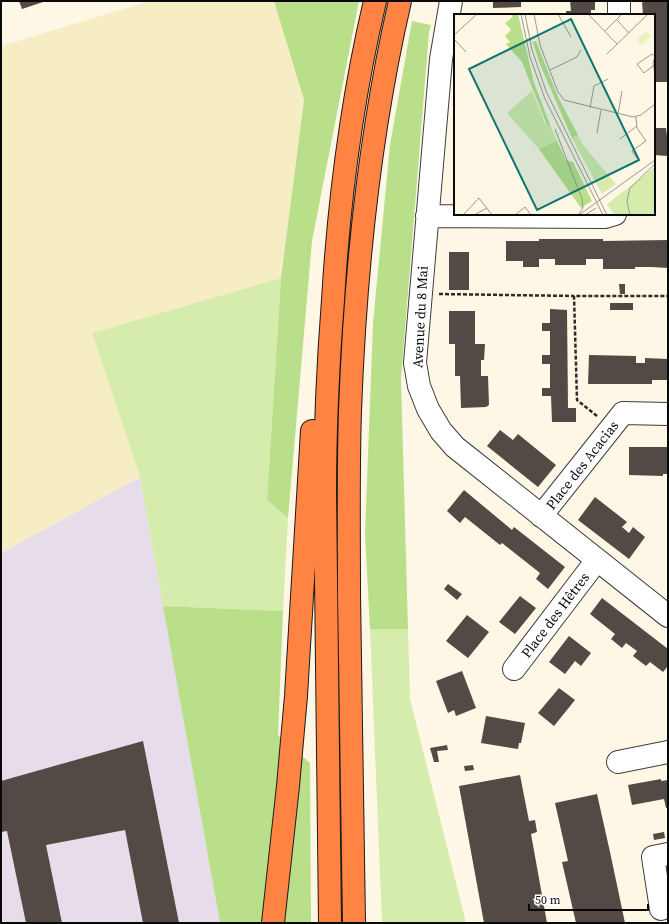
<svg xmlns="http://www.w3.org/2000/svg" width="669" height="924" viewBox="0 0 669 924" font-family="'Source Serif 4',serif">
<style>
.industrial{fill:#e7dcea}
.farmland{fill:#f7edc4}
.green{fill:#d5ecad}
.forest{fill:#badf8a}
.building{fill:#534945}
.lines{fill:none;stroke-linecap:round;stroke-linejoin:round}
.minor-casing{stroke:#3c3c3c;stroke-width:24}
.highway-casing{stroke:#1a1a1a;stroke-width:24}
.path{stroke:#2b2b2b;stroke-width:2.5;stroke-dasharray:4 2;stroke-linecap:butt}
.minor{stroke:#fff;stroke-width:22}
.highway{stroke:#ff8444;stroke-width:22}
.labels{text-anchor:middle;stroke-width:4;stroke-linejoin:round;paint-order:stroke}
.street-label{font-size:14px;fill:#090909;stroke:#fff}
.inset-road{fill:none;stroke:#9d988e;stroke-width:1}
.view{fill:#0f766e;fill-opacity:0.15;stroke:#0f766e;stroke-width:2}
.inset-edge{fill:none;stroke:#090909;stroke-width:2}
</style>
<rect width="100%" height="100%" fill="#fff7e6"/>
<!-- industrial -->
<path class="industrial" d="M140 477 220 923H1V553Z"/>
<!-- farmland -->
<path class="farmland" d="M150 1H274L304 100 281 278 92 333 140 477 1 553V46Z"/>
<!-- green -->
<path class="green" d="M281 278 267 500 288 518 283 611 163 606 140 477 92 333Z
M370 629H408L410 699 466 923H382Z"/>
<!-- forest -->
<path class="forest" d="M274 1H359L312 241 288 518 267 500 281 278 304 100Z
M412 21 431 25 429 32 401 379 408 629H370L365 534 373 323 390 145Z
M163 606 283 611 278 735 310 763 311 923H220Z"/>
<!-- building -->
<path class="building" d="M19 1H46L22 9Z
M493 1H521V7L493 8Z
M570 1H595V10H591V15H566V11H571Z
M642 1H668V82H654V15H643Z
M654 128H666L667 136H668V156L654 155Z
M539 239H603V241L668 240V268L651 267H635V269H603V259H586V265H555V259H539V267H523V261H506V241H539Z
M449 252H469V290H449Z
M619 284H625V294H620Z
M610 303H633V310H610Z
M550 309 567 310 568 408H576V422H552L551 396H542V388H550V364H542V355H550V331H542V323H550Z
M449 311H475V344H485L484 360H481V376H488L489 405 486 407 461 408 460 376H455V344H449Z
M589 355 636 356V363H645V358L668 359V380H652V384H588Z
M500 430 513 440 518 434 556 465 538 487 487 446Z
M629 447H668V474H663V476L629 475Z
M464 490 512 530 514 527 565 567 548 589 536 579 540 573 502 543 500 545 465 517 460 523 447 511Z
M595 497 627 522 622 527 629 533 633 527 645 537 629 559 578 520Z
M448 584 462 594 457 600 444 589Z
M520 596 536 608 515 634 499 622Z
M602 598 668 649V666L663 672 650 662 646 666 633 656 637 651 626 643 622 648 611 639 615 634 590 614Z
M467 615 489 632 468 658 446 641Z
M569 636 591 653 581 666 575 661 565 674 549 662Z
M462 671 476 708 456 716 454 710 448 713 436 681Z
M559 688 575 700 554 726 538 713Z
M486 716 525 723 521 743H519L518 749 481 743Z
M143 741 179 923H143L125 830 46 845 62 923H26L7 831 1 832V781Z
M447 745 448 750 437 751 439 762H434L430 748Z
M473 765 474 770 465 771 464 766Z
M520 775 529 821 535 820 537 832 531 834 547 923H484L459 786Z
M661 779V781L668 780V808H666L664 799 632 805 628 785Z
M597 794 610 852 625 923H576L562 862 568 861 555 803Z
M664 832 665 838 654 840 653 834Z"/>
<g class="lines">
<defs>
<path id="minor" d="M451 1 441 59 415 363 419 386 428 409 441 431 455 447 668 616
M619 1V15
M427 216 605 217 615 214
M541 516 623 413 668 414
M514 669 597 560
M618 762 668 752
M661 909 653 857 668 854"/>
<path id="highway" d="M273 923 288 786 296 696 312 431
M330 923 325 493C325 428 328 364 333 300 339 199 352 99 375 1
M354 923C353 813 350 703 349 593 349 532 348 472 350 411 355 274 369 135 400 1"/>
</defs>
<!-- minor casing -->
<use href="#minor" class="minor-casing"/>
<!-- highway casing -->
<use href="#highway" class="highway-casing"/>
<!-- path -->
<path class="path" d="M439 294 574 296
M597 416 577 400 574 296H668"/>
<!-- minor -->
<use href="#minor" class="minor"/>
<!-- highway -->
<use href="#highway" class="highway"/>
</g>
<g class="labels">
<!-- street labels -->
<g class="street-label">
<text transform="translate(420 317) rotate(-87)" y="5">Avenue du 8 Mai</text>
<text transform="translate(582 465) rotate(-52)" y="5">Place des Acacias</text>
<text transform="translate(555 615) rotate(-53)" y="5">Place des Hêtres</text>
</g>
</g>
<!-- overview -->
<g transform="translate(454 14)">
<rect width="201" height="201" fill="#fff7e6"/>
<path d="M78 77 92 111 97 113 103 127 85 135 53 99ZM124 121 129 131 162 170 148 180 118 124ZM201 153V201H160L153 190Z" fill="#d5ecad"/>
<path d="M56 0H64L80 69 97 113 93 111 68 48 52 30 56 28 51 22 57 16 51 9 59 3ZM82 27 104 83 124 121 118 124 85 48 79 28ZM103 127 112 146 119 148 138 187 127 194 85 135Z" fill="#badf8a"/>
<path d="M192 17 197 23 187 31 182 26Z" fill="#e7f3bf"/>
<path class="inset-road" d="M67 0 76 43 91 85 149 201M71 0 78 36 92 77 153 201M80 0 86 31 104 78 110 86 179 103 187 101 201 90M104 0 117 23M134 0 163 30M163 6 175 19M151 17 168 0M0 21 23 0M0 25 12 38M153 40 194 0M201 43 199 49 201 60M199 52 190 59 183 50 198 40 201 42M96 56 123 43 127 36M136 94 140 72 154 65M164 100 168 77M182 103 183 114 192 127 178 137 183 144M101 115 128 185 129 194 124 201M143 119 147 96M166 125 183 112M9 201 25 184 38 201M20 201 33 194M61 201 71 193 77 201M125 201 201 146M131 201 142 194M176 201 173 187 176 174 201 150"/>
<path class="view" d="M117 5 185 146 83 196 15 55Z"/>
<rect width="201" height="201" class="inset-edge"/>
</g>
<!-- border -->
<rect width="669" height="924" fill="none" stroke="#090909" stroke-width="4"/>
<!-- scale -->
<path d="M529 904v6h119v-6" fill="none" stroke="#090909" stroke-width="2"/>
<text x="535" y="904" font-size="12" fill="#090909" stroke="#ffffff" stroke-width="3" paint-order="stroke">50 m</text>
</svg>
